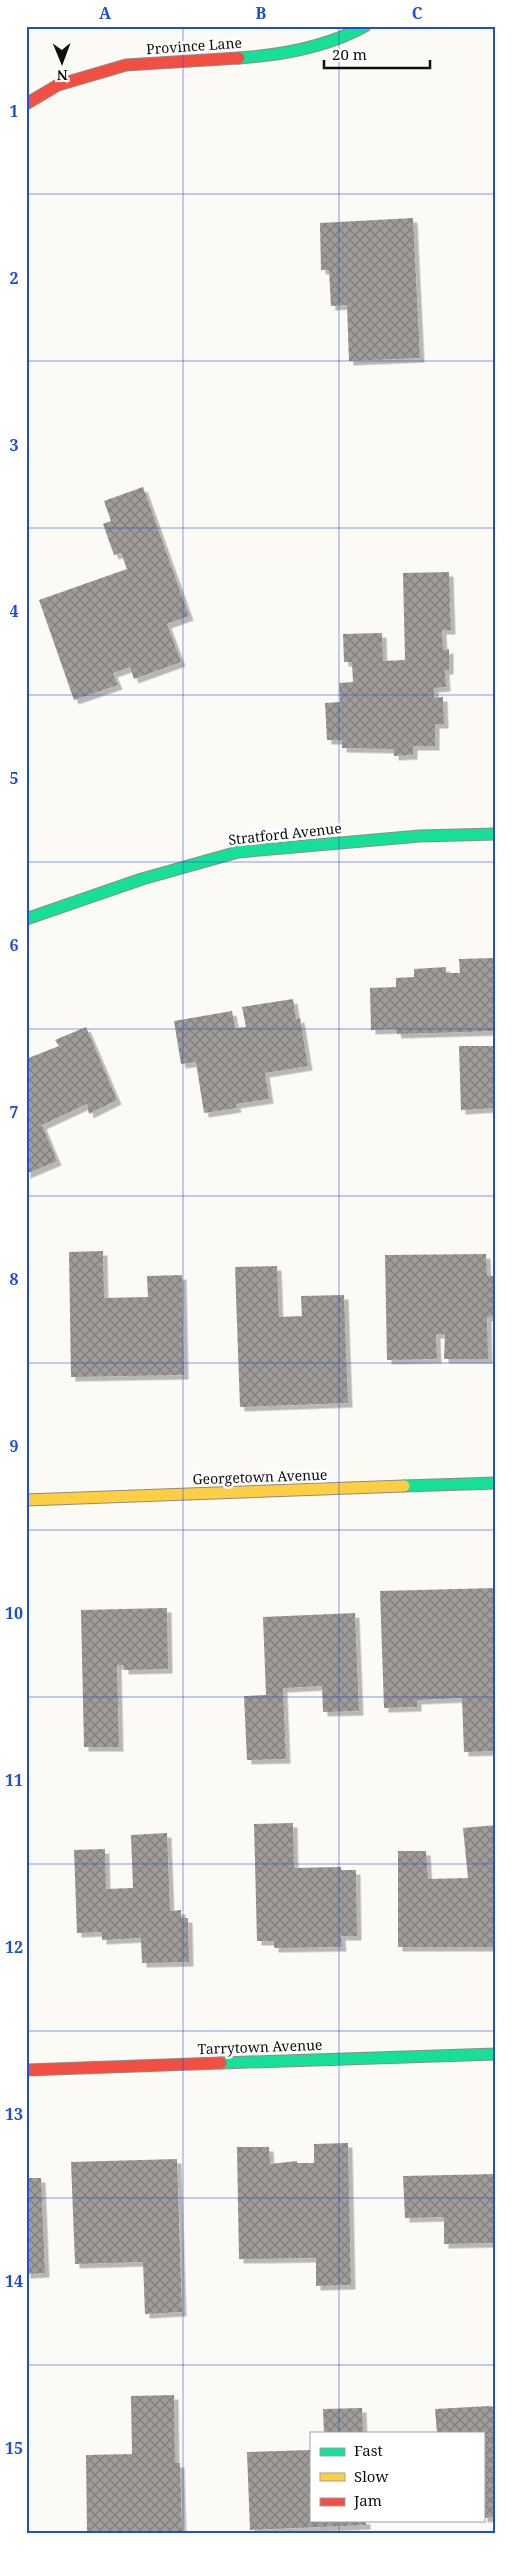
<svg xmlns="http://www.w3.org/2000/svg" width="522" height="2559" viewBox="0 0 522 2559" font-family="'Noto Serif',serif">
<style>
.building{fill:url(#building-cross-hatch);filter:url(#shadow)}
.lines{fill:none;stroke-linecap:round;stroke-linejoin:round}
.fast-casing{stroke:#8c8b89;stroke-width:13}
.slow-casing{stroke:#8c8b89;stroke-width:13}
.jam-casing{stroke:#8c8b89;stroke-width:13}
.fast{stroke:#16e098;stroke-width:11}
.slow{stroke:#ffcf43;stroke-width:11}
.jam{stroke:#f24e42;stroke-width:11}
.grid{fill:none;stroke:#1d4ed8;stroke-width:1;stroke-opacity:0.55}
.labels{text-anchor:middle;stroke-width:5;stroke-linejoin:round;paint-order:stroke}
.street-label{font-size:14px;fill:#0f0f0f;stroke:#fff}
.neatline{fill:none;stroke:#1d4ed8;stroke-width:2}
.grid-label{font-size:16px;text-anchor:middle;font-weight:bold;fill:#1d4ed8}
</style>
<defs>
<pattern id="building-cross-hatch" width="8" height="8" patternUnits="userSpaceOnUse" patternTransform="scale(1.25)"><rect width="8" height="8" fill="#a09c99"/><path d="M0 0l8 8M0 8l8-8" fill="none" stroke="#817e7b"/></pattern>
<filter id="shadow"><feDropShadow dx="4.5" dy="4.5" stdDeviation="0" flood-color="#0004"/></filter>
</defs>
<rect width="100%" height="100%" fill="#fcfaf4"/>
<!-- building -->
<path class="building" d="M413 218 420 358 349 361 347 305 331 306 329 270H321L320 223Z
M143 487 189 616 167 624 181 662 134 679 130 667 113 673 118 685 74 700 39 600 127 569 121 553 114 555 103 524 111 521 104 501Z
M449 572 451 630H442L443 650 449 649V670H445L446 687 434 688V698L443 697 444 724H435V746H413V755L394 756V749L342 748V740H327L325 703 340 702 339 683 353 682 352 662H344L343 634 382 633 383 661 405 660 403 573Z
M495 958 496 1031 397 1034 396 1029 371 1030 370 988 396 987V978L414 977V969L446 967V973H460L459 959Z
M293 999 296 1019 300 1018 308 1066 265 1073 269 1099 236 1104 237 1108 204 1113 196 1062 181 1064 174 1021 232 1011 235 1028 246 1027 242 1007Z
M86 1027 117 1100 89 1114 87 1104 42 1125 57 1161 26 1174V1059L59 1046 55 1040Z
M459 1046H496V1108L461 1110Z
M103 1251 104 1298 148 1297 147 1276 182 1275 184 1375 71 1377 69 1252Z
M486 1254 487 1276H496V1316L487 1317 488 1359H444L445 1334H436L437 1359 387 1360 385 1255Z
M277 1266 279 1317 302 1316 301 1296 344 1295 348 1403 240 1407 235 1267Z
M496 1588V1751L464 1752 462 1698 417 1700V1707L384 1708 380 1591Z
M167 1608 168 1669 124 1670V1665H117L119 1747H84L81 1610Z
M355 1613 359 1711 323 1712 322 1686 283 1688 286 1759 247 1760 244 1696 266 1695 263 1617Z
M293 1823 294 1868 341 1867V1870H356L357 1936H341L342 1947 274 1948V1941H257L254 1824Z
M496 1825V1947H398V1851H426L428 1879 468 1878 463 1828Z
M167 1833 170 1911 181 1910V1918H188L189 1962 142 1963 141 1938 102 1940V1932L77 1933 74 1850 105 1849 106 1889 133 1888 131 1835Z
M348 2143 351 2285 316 2286V2258L239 2259 237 2147H269L270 2164 297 2161V2163H314V2144Z
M177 2159 182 2312 145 2314 143 2262 75 2264 71 2162Z
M496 2174V2243L444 2244V2217L405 2218 403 2176Z
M26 2178H41L45 2273 26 2274Z
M174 2395 175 2463H180L182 2533H87L86 2455 132 2454 131 2396Z
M490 2406 496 2408V2517L483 2518V2433H437L435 2409Z
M362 2408 363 2433H324L323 2409Z
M311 2450V2520H366V2525L250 2530 247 2452Z"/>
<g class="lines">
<defs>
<path id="fast" d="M239 58C283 55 327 47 365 26
M26 919 142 879 238 852 420 836 496 834
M404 1486 496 1483
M221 2063 496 2054"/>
<path id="slow" d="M26 1500 404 1486"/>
<path id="jam" d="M26 104 58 85 126 65 239 58
M26 2070 221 2063"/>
</defs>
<!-- fast casing -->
<use href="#fast" class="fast-casing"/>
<!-- slow casing -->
<use href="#slow" class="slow-casing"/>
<!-- jam casing -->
<use href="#jam" class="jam-casing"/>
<!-- fast -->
<use href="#fast" class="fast"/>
<!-- slow -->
<use href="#slow" class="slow"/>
<!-- jam -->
<use href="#jam" class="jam"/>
</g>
<!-- grid -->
<path class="grid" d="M183 26V2533M339 26V2433M26 194H496M26 361H496M26 528H496M26 695H496M26 862H496M26 1029H496M26 1196H496M26 1363H496M26 1530H496M26 1697H496M26 1864H496M26 2031H496M26 2198H496M26 2365H496M339 2520V2533"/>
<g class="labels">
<!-- street labels -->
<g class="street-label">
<text transform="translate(194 46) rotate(-4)" y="5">Province Lane</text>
<text transform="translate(285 834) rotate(-6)" y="5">Stratford Avenue</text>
<text transform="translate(260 1477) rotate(-2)" y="5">Georgetown Avenue</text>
<text transform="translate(260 2047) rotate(-2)" y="5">Tarrytown Avenue</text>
</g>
</g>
<!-- border -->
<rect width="522" height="2559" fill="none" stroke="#ffffff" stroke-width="55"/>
<!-- legend -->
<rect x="310" y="2432" width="175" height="90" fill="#ffffff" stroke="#9f9f9f"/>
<rect x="320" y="2448" width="25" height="8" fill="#16e098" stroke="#9f9f9f"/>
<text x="354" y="2456" font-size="15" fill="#0f0f0f">Fast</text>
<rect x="320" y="2473" width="25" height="8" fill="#ffcf43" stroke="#9f9f9f"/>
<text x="354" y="2482" font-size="15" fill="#0f0f0f">Slow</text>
<rect x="320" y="2498" width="25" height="8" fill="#f24e42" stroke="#9f9f9f"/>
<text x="354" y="2506" font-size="15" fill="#0f0f0f">Jam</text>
<!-- north arrow -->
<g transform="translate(62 62) rotate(179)" stroke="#ffffff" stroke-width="4" paint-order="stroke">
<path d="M0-4L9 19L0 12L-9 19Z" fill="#0f0f0f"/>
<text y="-8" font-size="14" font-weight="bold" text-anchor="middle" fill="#0f0f0f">N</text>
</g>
<!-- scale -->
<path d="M324 60v8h106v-8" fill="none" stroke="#0f0f0f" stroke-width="2.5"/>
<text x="332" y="60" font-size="15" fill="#0f0f0f" stroke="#ffffff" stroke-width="4" paint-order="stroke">20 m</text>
<rect x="28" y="28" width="466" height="2504" class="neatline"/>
<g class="grid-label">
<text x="105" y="19">A</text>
<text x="261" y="19">B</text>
<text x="417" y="19">C</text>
<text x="14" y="117">1</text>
<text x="14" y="284">2</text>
<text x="14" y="451">3</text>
<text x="14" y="617">4</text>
<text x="14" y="784">5</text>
<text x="14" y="951">6</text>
<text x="14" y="1118">7</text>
<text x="14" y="1285">8</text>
<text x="14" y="1452">9</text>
<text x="14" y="1619">10</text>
<text x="14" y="1786">11</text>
<text x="14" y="1953">12</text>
<text x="14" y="2120">13</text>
<text x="14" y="2287">14</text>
<text x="14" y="2454">15</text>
</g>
</svg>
